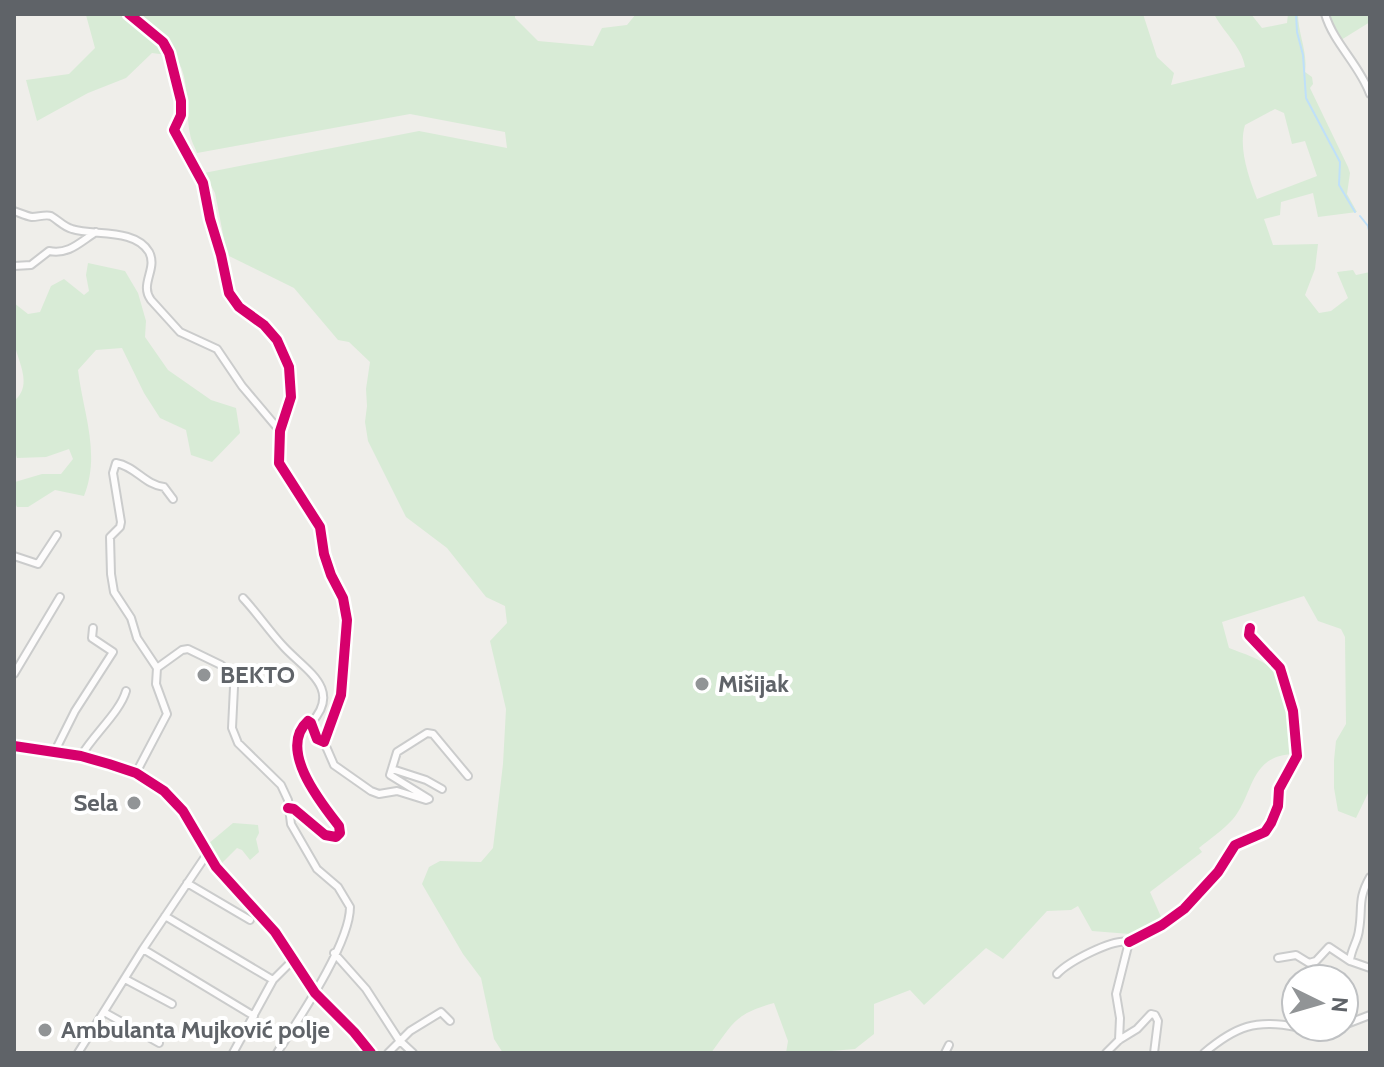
<svg xmlns="http://www.w3.org/2000/svg" width="1384" height="1067" viewBox="0 0 1384 1067" font-family="Cabin,sans-serif">
<style>
.green{fill:#d8ebd6;fill-rule:evenodd}
.lines{fill:none;stroke-linecap:round;stroke-linejoin:round}
.stream{stroke:#bfe0f9;stroke-width:2}
.street-casing{stroke:#cbcccc;stroke-width:10}
.primary-casing{stroke:#d7ceb8;stroke-width:13}
.street{stroke:#fdfcfc;stroke-width:6}
.primary{stroke:#f4f2e9;stroke-width:9}
.cycleway-casing{stroke:#fff;stroke-width:15}
.cycleway{stroke:#d6006c;stroke-width:10}
.poi-dot{fill:#919496;stroke:#fff;stroke-width:3}
.labels{text-anchor:middle;stroke-width:8;stroke-linejoin:round;paint-order:stroke}
.poi-label{font-size:24px;font-weight:bold;fill:#5f6368;stroke:#fff;text-anchor:start}
</style>
<rect width="100%" height="100%" fill="#efeeea"/>
<!-- green -->
<path class="green" d="M81 14H515V18L538 41 593 46 602 28 627 25 636 14H1143L1157 57 1174 73 1171 85 1245 67C1242 47 1224 33 1214 14H1251L1262 28 1287 23 1288 14H1298C1298 34 1308 52 1305 72L1312 77 1313 84 1310 88 1348 167 1350 173 1347 194 1357 212 1318 217 1313 193 1281 202 1280 215 1264 219 1273 245 1318 244 1315 269 1305 295 1319 313 1331 311 1348 298 1337 272 1353 270 1356 275 1370 272V789L1356 818 1338 811 1334 788V760L1336 741 1346 724 1345 637 1341 629 1318 621 1304 596 1222 622 1229 648C1244 654 1265 660 1275 672 1291 693 1291 729 1293 754 1249 756 1254 794 1233 819 1223 830 1210 839 1199 848L1202 852 1150 892 1162 919 1130 934 1092 931 1078 906 1071 910 1047 911 1003 959 986 948 924 1005 910 990 874 1004V1034L855 1049 831 1051 829 1053H786L788 1041 774 1003C735 1014 734 1022 711 1053H503L494 1039 481 978 463 954 422 884 429 867 440 861 481 862 493 848 503 764 506 709 490 641 507 623 505 606 486 597 447 548 406 517 368 441 365 422 367 406 366 389 370 362 349 342 338 340 294 288 227 255 215 193 204 173 419 131 507 148 505 132 410 114 197 153C195 147 191 141 190 134 185 108 191 79 175 56L152 53 126 78 88 93 37 121 26 80 69 74 95 48 86 15ZM1275 109 1284 113 1292 144 1305 141 1317 176 1257 199C1249 178 1238 148 1245 125Z
M1329 14H1370V22L1341 40 1333 28Z
M88 263 125 271 138 293 146 321 145 337 168 370 211 400 236 408 240 433 212 462 191 455 186 430 160 418 144 393 122 348 96 350 78 370C83 413 101 453 84 496L55 490 28 507H17L14 501 15 482 42 474H61L73 459 69 449 46 457 17 458 14 449V401C34 385 17 360 14 342 12 329 14 315 14 303L28 314 40 312 51 286 64 279 84 295 89 291 86 275Z
M233 823 258 825 259 833 256 839 259 852 250 860 242 850 237 848 222 863 208 844Z"/>
<g class="lines">
<!-- stream -->
<path class="stream" d="M1296 14 1297 32 1303 55 1306 98 1340 162 1339 185 1355 212
M1360 216 1368 226 1370 235"/>
<defs>
<path id="street" d="M129 14 163 42 169 53 181 101V115L174 130 203 183 210 219 221 255 229 293 239 307 264 325 277 340 289 367 291 397 280 431 279 463 320 527 324 554 331 575 343 598 347 620 341 695 324 742 317 739 311 723 308 721C277 749 321 803 339 826L340 833 336 837 325 835 294 809 288 808
M1325 14C1334 44 1359 64 1370 94
M14 211C20 213 26 216 32 217 38 217 46 214 51 216 58 220 64 227 72 229 94 236 135 228 149 252 158 269 139 284 151 300L180 332 217 349 242 386 280 431
M14 266 31 265 49 251C69 255 80 242 96 232
M14 556 38 564 57 535
M243 598C258 614 269 631 284 647 305 670 343 689 311 723
M157 668 137 638 131 618 114 592 111 574 110 537 120 527 121 522 113 473 116 463C135 466 145 485 164 487L173 499
M14 674 60 597
M324 742 334 765 371 791 379 794 397 791 426 800 429 799 390 775 397 752 427 733 433 734 468 776
M54 753 75 711 113 652 92 638 93 628
M81 756C94 734 120 712 126 691
M392 769 426 780 442 789
M136 773 167 714 156 684 157 668 182 650 188 649 221 665 228 672 234 687 232 728 238 743 281 785 288 800 291 824 317 869 338 887 350 907C350 944 298 1020 277 1053
M1370 877C1357 900 1363 907 1359 930 1358 941 1351 949 1350 961L1370 968
M187 883 250 920
M165 916 273 980
M1129 942 1162 925 1184 909 1218 872 1235 845 1265 832 1271 823 1278 806 1279 789 1297 756 1293 711 1280 668 1249 635 1250 628
M143 949 254 1016
M334 953 366 989 399 1040 413 1053
M1278 958 1296 955 1309 963 1316 961 1329 947 1350 961
M1057 974C1068 962 1113 938 1129 942L1116 994 1120 1018 1119 1040
M125 979 172 1004
M104 1012 159 1043
M1344 1025 1370 1015
M1298 1027 1329 1031 1340 1027
M78 1053 143 949 207 854
M233 1053 273 980 292 961
M388 1053 410 1031 441 1012 450 1021
M945 1053 949 1045
M1106 1053 1119 1040 1137 1029 1151 1014 1155 1015 1158 1021 1154 1053
M1204 1053C1236 1026 1256 1019 1296 1027"/>
<path id="primary" d="M14 746 81 756 109 764 136 773 164 791 183 811 216 867 275 932 315 993 354 1032 371 1053"/>
</defs>
<!-- street casing -->
<use href="#street" class="street-casing"/>
<!-- primary casing -->
<use href="#primary" class="primary-casing"/>
<!-- street -->
<use href="#street" class="street"/>
<!-- primary -->
<use href="#primary" class="primary"/>
<defs>
<path id="cycleway" d="M129 14 163 42 169 53 181 101V115L174 130 203 183 210 219 221 255 229 293 239 307 264 325 277 340 289 367 291 397 280 431 279 463 320 527 324 554 331 575 343 598 347 620 341 695 324 742 317 739 311 723 308 721C277 749 321 803 339 826L340 833 336 837 325 835 294 809 288 808
M14 746 81 756 109 764 136 773 164 791 183 811 216 867 275 932 315 993 354 1032 371 1053
M1129 942 1162 925 1184 909 1218 872 1235 845 1265 832 1271 823 1278 806 1279 789 1297 756 1293 711 1280 668 1249 635 1250 628"/>
</defs>
<!-- cycleway casing -->
<use href="#cycleway" class="cycleway-casing"/>
<!-- cycleway -->
<use href="#cycleway" class="cycleway"/>
</g>
<!-- markers -->
<g class="poi-dot">
<circle cx="204" cy="675" r="8"/>
<circle cx="702" cy="684" r="8"/>
<circle cx="134" cy="803" r="8"/>
<circle cx="45" cy="1030" r="8"/>
</g>
<g class="labels">
<!-- poi labels -->
<g class="poi-label">
<text x="220" y="683">BEKTO</text>
<text x="718" y="692">Mišijak</text>
<text x="118" y="811" text-anchor="end">Sela</text>
<text x="61" y="1038">Ambulanta Mujković polje</text>
</g>
</g>
<!-- border -->
<rect width="1384" height="1067" fill="none" stroke="#5f6368" stroke-width="32"/>
<!-- north arrow -->
<g transform="translate(1320 1003) rotate(95)"><circle r="38" fill="#ffffff" stroke="#bfc1c3" stroke-width="2"/>
<path d="M0-6L14 30L0 20L-14 30Z" fill="#919496"/>
<text y="-12" font-size="22" font-weight="bold" text-anchor="middle" fill="#5f6368">N</text>
</g>
</svg>
